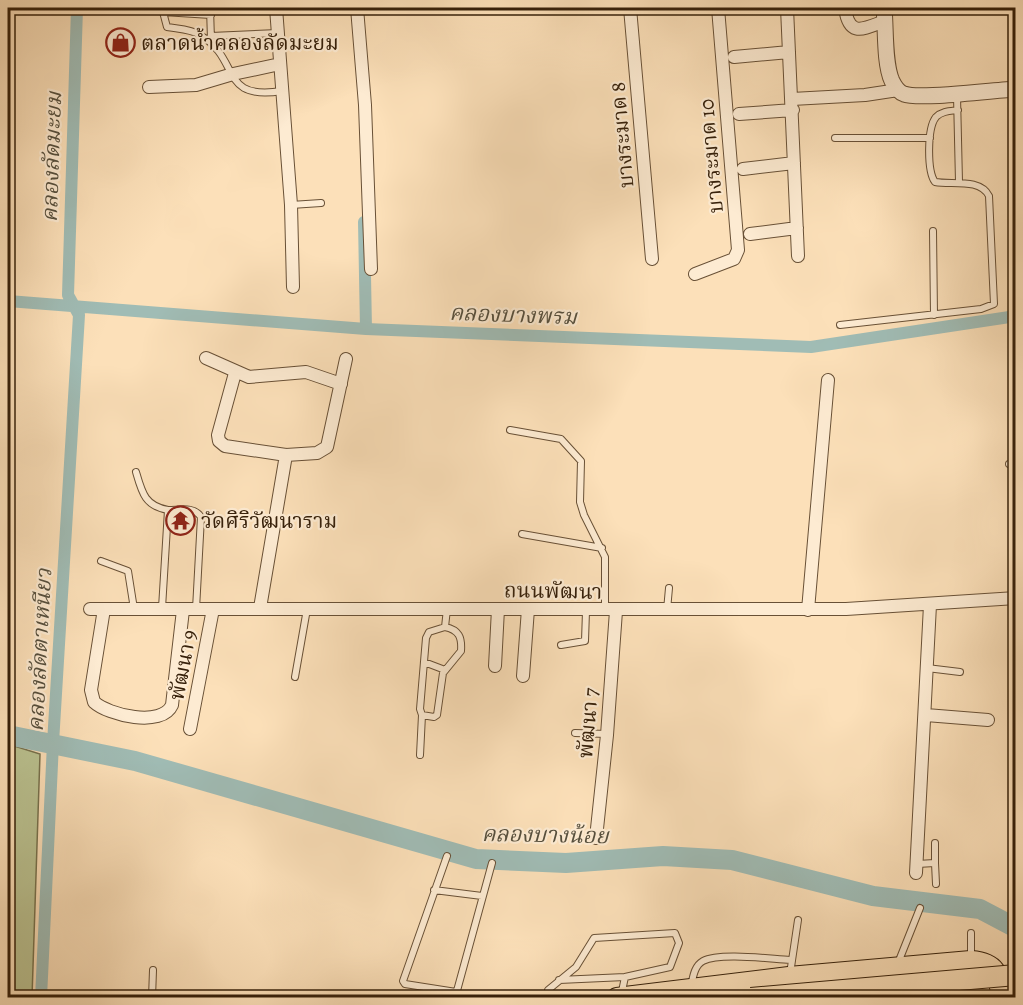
<svg xmlns="http://www.w3.org/2000/svg" width="1023" height="1005" viewBox="0 0 1023 1005" font-family="Alegreya,'Noto Serif Thai',serif">
<style>
.green{fill:#bbc392;stroke:#78724e;stroke-width:1.5}
.lines{fill:none;stroke-linecap:round;stroke-linejoin:round}
.canal{stroke:#a0bcb5;stroke-width:12}
.river{stroke:#a0bcb5;stroke-width:20}
.service-casing{stroke:#685036;stroke-width:8}
.minor-casing{stroke:#685036;stroke-width:14}
.tertiary-casing{stroke:#685036;stroke-width:17}
.primary-casing{stroke:#36200a;stroke-width:22}
.service{stroke:#fdebd2;stroke-width:6}
.minor{stroke:#fdebd2;stroke-width:12}
.tertiary{stroke:#fdebd2;stroke-width:15}
.primary{stroke:#fce0b9;stroke-width:20}
.primary-bridge-casing{stroke:#36200a;stroke-width:22;stroke-linecap:butt}
.primary-bridge{stroke:#fce0b9;stroke-width:20}
.labels{text-anchor:middle;stroke-width:4.5;stroke-linejoin:round;paint-order:stroke}
.poi-label{font-size:21px;fill:#36200a;stroke:#fdebd2;text-anchor:start}
.street-label{font-size:21px;fill:#36200a;stroke:#fdebd2}
.water-label{font-size:22px;font-style:italic;fill:#564f3d;stroke:#fdebd2}
</style>
<rect width="100%" height="100%" fill="#fce0b9"/>
<filter id="stains"><feTurbulence type="fractalNoise" baseFrequency=".00333" numOctaves="4"/><feColorMatrix values="0 0 0 0 .2 0 0 0 0 .09 0 0 0 0 .02 0 0 0 .5 -.17"/></filter>
<radialGradient id="worn" r=".72"><stop offset=".6" stop-color="#630" stop-opacity="0"/><stop offset="1" stop-color="#630" stop-opacity=".3"/></radialGradient>
<!-- green -->
<path class="green" d="M8 744 40 754 32 997H8Z"/>
<g class="lines">
<!-- canal -->
<path class="canal" d="M364 222 366 329
M8 301 366 329 811 347 1016 316
M41 998 53 743 79 315 68 295 77 8"/>
<!-- river -->
<path class="river" d="M8 735 135 761 476 859 566 863 663 856 732 860 873 896 980 909 1016 928"/>
<defs>
<path id="service" d="M165 8 163 12 211 15
M210 8 211 40
M163 12 167 27C178 29 191 29 200 35 242 60 218 101 282 91
M211 36 278 33
M957 96 959 182
M835 138H930
M291 205 321 203
M933 231 934 315
M840 325 981 309 994 304 989 196C980 178 952 185 935 182 927 171 927 128 936 117 942 111 950 111 958 110
M510 430 561 439 581 461 580 502 584 515 605 557V610
M1009 464H1016
M136 472C142 493 145 506 168 510
M522 534 602 548
M101 561 128 571 134 609
M162 608 168 510C180 510 194 506 201 517L196 609
M667 610 669 588
M445 627C459 630 462 637 461 651L443 673 437 715 434 717 422 715 420 709 426 638 429 632Z
M445 627 447 609
M561 645 585 641 586 611
M424 662 445 670
M927 668 960 672
M295 677 307 609
M575 733 607 734
M420 755 422 715
M935 843V863
M447 856 403 981 405 984 456 992
M917 864 935 863 936 884
M434 890 482 896
M971 933V960
M898 963 920 908
M790 974 798 920
M559 980 625 977
M691 986C693 978 694 966 703 961 720 952 770 959 790 960
M118 998 153 996
M152 998 153 970
M455 998 492 863
M547 998 548 990 576 967 594 938 675 933 679 943 670 967 625 977 621 996"/>
<path id="minor" d="M276 8 291 205 293 287
M357 8 365 105 371 269
M630 8 652 259
M787 8 798 256
M845 8C849 38 863 29 885 21
M734 57 789 52
M149 87 196 85 233 74 280 64
M792 99 865 95 898 90
M739 114 793 110
M743 169 794 163
M750 234 797 228
M695 274 734 259 738 250 718 8
M206 358 249 377 306 372 341 384
M235 373 218 435 219 441 225 446 286 455
M260 608 286 455 317 453 327 447 346 359
M90 609H846L1016 598
M104 609 91 690 94 702C108 715 162 728 172 705L183 610
M808 610 828 380
M495 666 498 609
M523 676 528 609
M926 715 988 720
M190 729 213 609
M596 838 607 735 616 611
M916 873 930 605"/>
<path id="tertiary" d="M884 8C886 28 884 64 892 81 895 87 898 92 904 94 919 100 995 90 1016 89"/>
<path id="primary" d="M617 998 789 977 971 961C997 963 998 974 1002 998"/>
</defs>
<!-- service casing -->
<use href="#service" class="service-casing"/>
<!-- minor casing -->
<use href="#minor" class="minor-casing"/>
<!-- tertiary casing -->
<use href="#tertiary" class="tertiary-casing"/>
<!-- primary casing -->
<use href="#primary" class="primary-casing"/>
<!-- service -->
<use href="#service" class="service"/>
<!-- minor -->
<use href="#minor" class="minor"/>
<!-- tertiary -->
<use href="#tertiary" class="tertiary"/>
<!-- primary -->
<use href="#primary" class="primary"/>
<defs>
<path id="primary-bridge" d="M751 998 1016 975"/>
</defs>
<!-- primary-bridge casing -->
<use href="#primary-bridge" class="primary-bridge-casing"/>
<!-- primary-bridge -->
<use href="#primary-bridge" class="primary-bridge"/>
</g>
<!-- icons -->
<defs>
<symbol id="shop-ring" viewBox="-11 -11 22 22"><circle r="9.5" fill="#fdebd2" stroke="#8f2418" stroke-width="1.5"/><path d="M-5-2.5h2.3a2.7 3.5 0 0 1 5.4 0H5L5.5 6h-11ZM-1.5-2.5h3a1.5 2.3 0 0 0-3 0Z" fill="#8f2418"/></symbol>
<symbol id="temple-ring" viewBox="-11 -11 22 22"><circle r="9.5" fill="#fdebd2" stroke="#8f2418" stroke-width="1.5"/><path d="M0-6L5-2H3V0L6.5 2.5H4V6H1.5V3h-3V6H-4V2.5H-6.5L-3 0V-2H-5Z" fill="#8f2418"/></symbol>
</defs>
<g fill-rule="evenodd">
<use href="#shop-ring" x="104" y="26" width="33" height="33"/>
<use href="#temple-ring" x="164" y="504" width="33" height="33"/>
</g>
<g class="labels">
<!-- poi labels -->
<g class="poi-label">
<text x="141" y="50">ตลาดน้ำคลองลัดมะยม</text>
<text x="201" y="528">วัดศิริวัฒนาราม</text>
</g>
<!-- street labels -->
<g class="street-label">
<text transform="translate(622 135) rotate(-95)" y="7">บางระมาด 8</text>
<text transform="translate(711 156) rotate(-95)" y="7">บางระมาด 10</text>
<text transform="translate(553 591) rotate(1)" y="7">ถนนพัฒนา</text>
<text transform="translate(183 665) rotate(-79)" y="7">พัฒนา 9</text>
<text transform="translate(588 723) rotate(-85)" y="7">พัฒนา 7</text>
</g>
<!-- water labels -->
<g class="water-label">
<text transform="translate(51 157) rotate(-88)" y="8">คลองลัดมะยม</text>
<text transform="translate(513 314) rotate(2)" y="8">คลองบางพรม</text>
<text transform="translate(39 650) rotate(-87)" y="8">คลองลัดตาเหนียว</text>
<text transform="translate(545 834) rotate(1)" y="8">คลองบางน้อย</text>
</g>
</g>
<!-- margin -->
<rect width="1023" height="1005" fill="none" stroke="#fce0b9" stroke-width="30"/>
<rect x="9" y="9" width="1005" height="987" fill="none" stroke="#36200a" stroke-width="3"/>
<rect x="15" y="15" width="993" height="975" fill="none" stroke="#36200a" stroke-width="1.5"/>
<rect width="100%" height="100%" filter="url(#stains)"/>
<rect width="100%" height="100%" fill="url(#worn)"/>
</svg>
